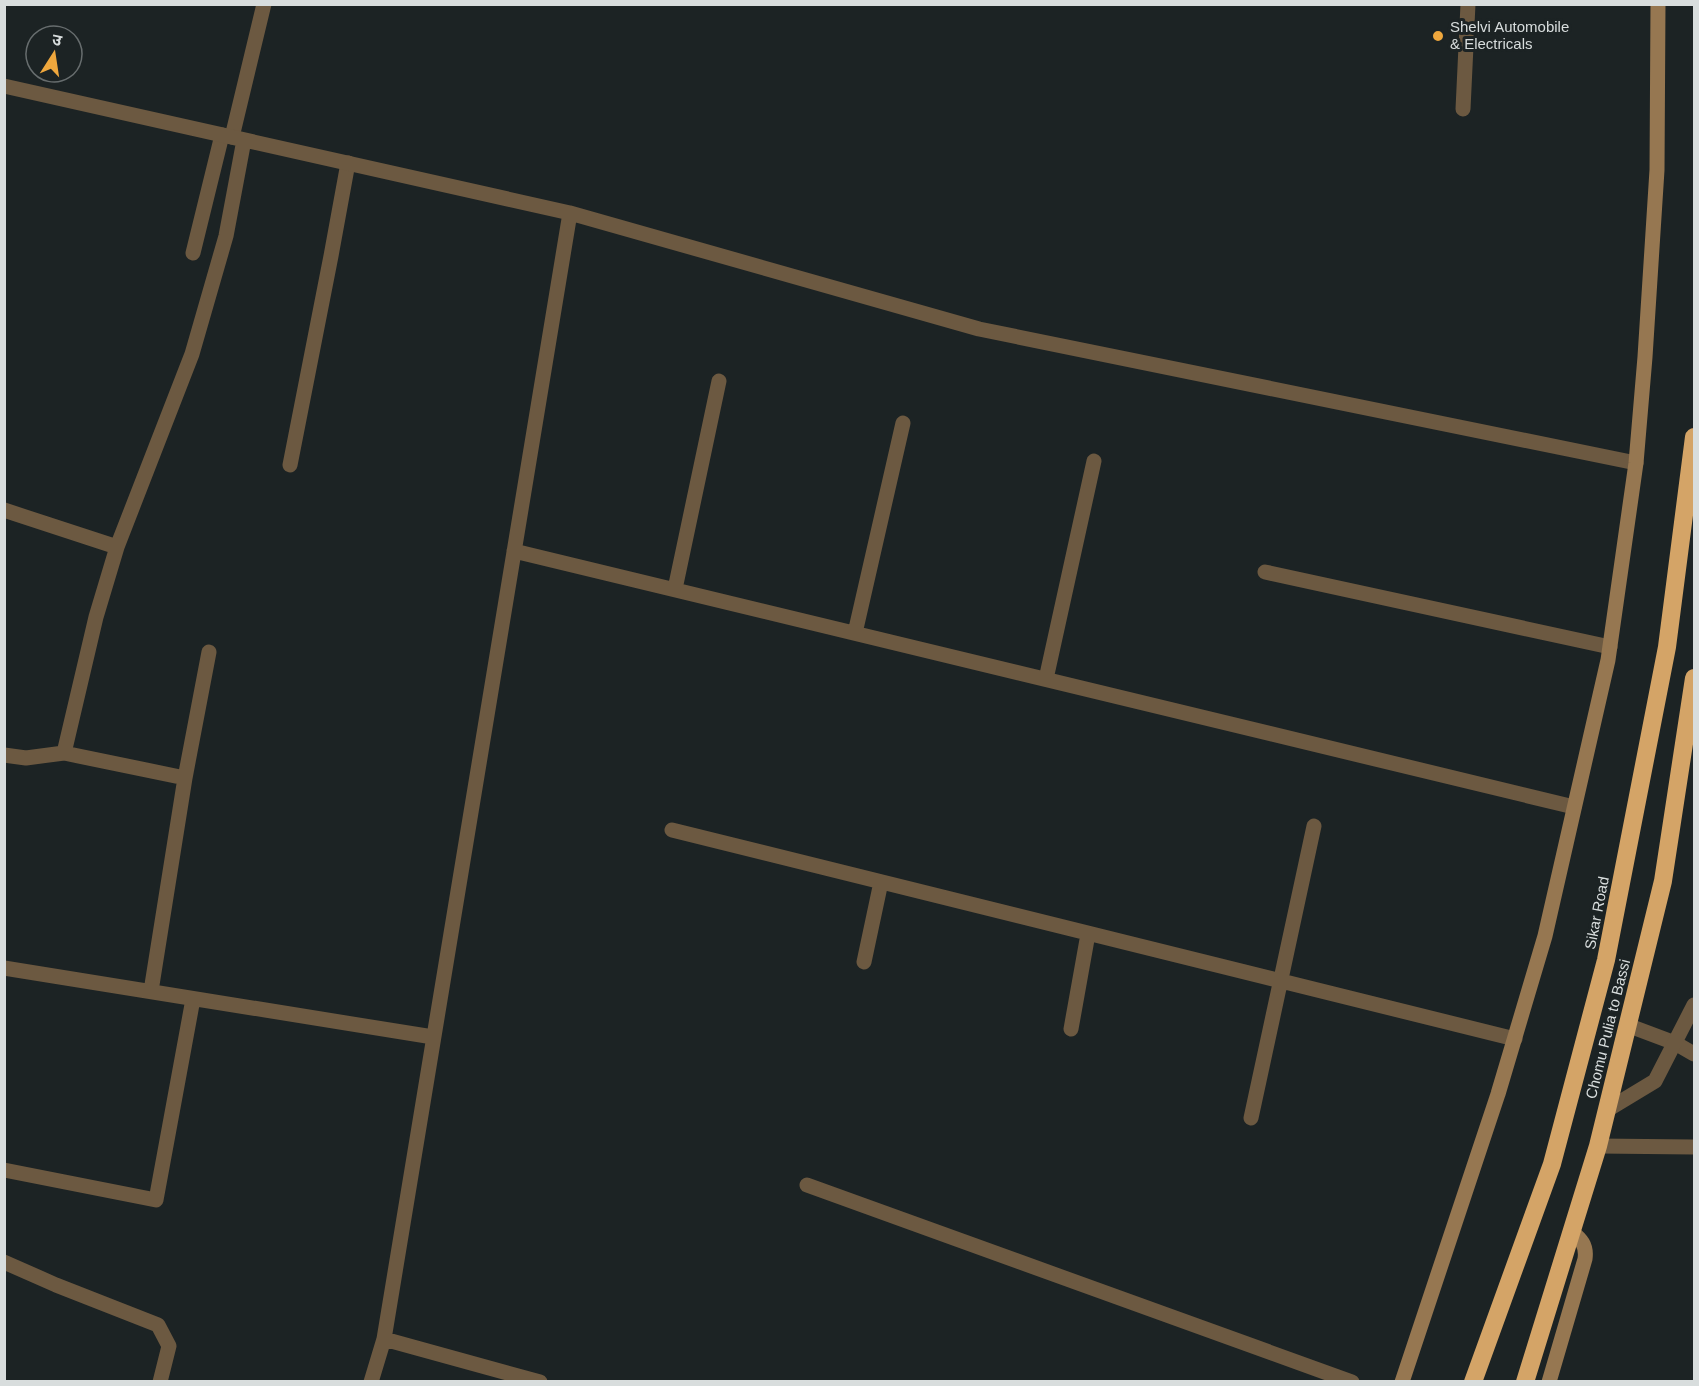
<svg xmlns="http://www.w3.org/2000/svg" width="1699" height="1386" viewBox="0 0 1699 1386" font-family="Helvetica,'Noto Sans Devanagari',sans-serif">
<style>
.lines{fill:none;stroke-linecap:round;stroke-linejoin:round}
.lane{stroke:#6c5941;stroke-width:15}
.street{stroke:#6c5941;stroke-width:15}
.secondary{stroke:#967751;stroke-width:15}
.highway{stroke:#d4a467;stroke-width:18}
.poi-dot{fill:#efa73d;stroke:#1c2324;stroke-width:2}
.labels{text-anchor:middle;stroke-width:6;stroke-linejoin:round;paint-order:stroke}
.poi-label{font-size:15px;fill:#d8dddd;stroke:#1c2324;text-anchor:start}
.street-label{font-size:15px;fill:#d8dddd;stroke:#1c2324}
</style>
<rect width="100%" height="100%" fill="#1c2324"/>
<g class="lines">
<!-- lane -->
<path class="lane" d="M232 137 264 4
M193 253 222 135
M290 465 331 256 348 163
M1627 1025 1675 1043 1694 1054
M1598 1146 1694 1147
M807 1185 1352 1382"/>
<!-- street -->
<path class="street" d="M4 86 570 213 979 329 1636 463
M1463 109 1468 4
M4 510 117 547
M514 551 1574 807
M1265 572 1610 647
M675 589 719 381
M855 633 903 423
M1046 679 1094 461
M64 753 185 778
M4 755 26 758 64 753 96 617 117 547 192 354 226 236 244 140
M672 830 1515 1039
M864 962 881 882
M4 968 433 1037
M151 991 185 778 209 652
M1071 1029 1088 934
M1607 1110 1655 1081 1694 1005
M1251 1118 1314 826
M4 1170 156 1200 193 999
M4 1262 56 1285 158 1325 169 1346 160 1382
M384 1339 570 213
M371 1382 384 1339 540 1382"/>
<!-- secondary -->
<path class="secondary" d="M1402 1382 1498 1094 1545 936 1608 660 1636 463 1645 357 1657 170 1658 4
M1549 1382 1585 1259C1587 1245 1581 1239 1571 1231"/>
<!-- highway -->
<path class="highway" d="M1473 1382 1552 1164 1606 960 1667 647 1694 437
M1525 1382 1598 1146 1663 881 1694 678"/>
</g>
<!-- markers -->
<circle class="poi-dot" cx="1438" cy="36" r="6"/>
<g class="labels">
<!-- poi labels -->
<g class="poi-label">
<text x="1450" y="32">Shelvi Automobile<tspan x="1450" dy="17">&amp; Electricals</tspan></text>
</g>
<!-- street labels -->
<g class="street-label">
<text transform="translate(1597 913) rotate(-79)" y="5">Sikar Road</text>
<text transform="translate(1608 1029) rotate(-76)" y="5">Chomu Pulia to Bassi</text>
</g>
</g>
<!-- border -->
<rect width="1699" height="1386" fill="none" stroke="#d8dddd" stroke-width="12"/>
<!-- north arrow -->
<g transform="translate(54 54) rotate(12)"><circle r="28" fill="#1c2324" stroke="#676d6e" stroke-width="1.5"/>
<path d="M0-4.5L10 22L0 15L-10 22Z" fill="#efa73d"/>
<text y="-9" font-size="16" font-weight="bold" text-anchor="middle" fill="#d8dddd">उ</text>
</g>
</svg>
